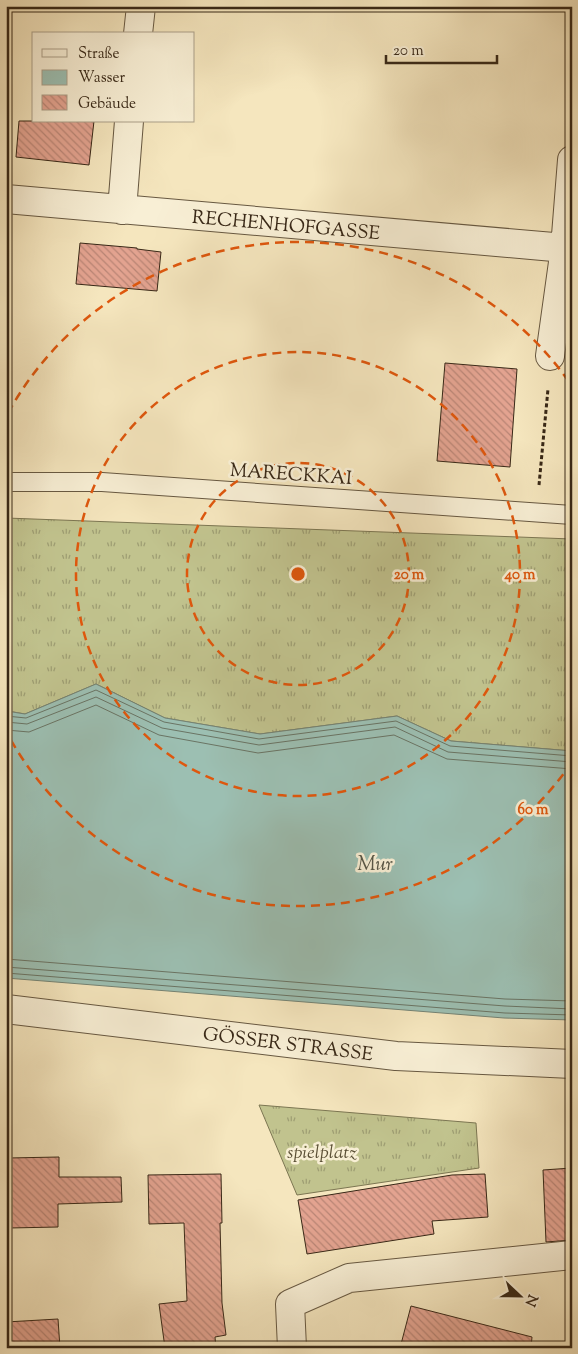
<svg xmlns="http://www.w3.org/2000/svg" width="578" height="1354" viewBox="0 0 578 1354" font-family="'Sorts Mill Goudy',serif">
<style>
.grass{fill:url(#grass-tufts);stroke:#7c7652}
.water{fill:#9cbfb2;stroke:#748374}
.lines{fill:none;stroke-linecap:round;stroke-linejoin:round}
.shore{stroke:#6a7464;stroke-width:1}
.building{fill:url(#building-back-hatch);stroke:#382817}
.service-casing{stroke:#675841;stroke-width:20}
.minor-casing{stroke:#675841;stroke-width:30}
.path{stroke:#382817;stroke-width:3;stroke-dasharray:4 2.5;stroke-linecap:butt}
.service{stroke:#f8efd5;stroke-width:18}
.minor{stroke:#f8efd5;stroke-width:28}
.ring{fill:none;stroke:#df570d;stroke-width:2.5;stroke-dasharray:9 6}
.labels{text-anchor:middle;stroke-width:5;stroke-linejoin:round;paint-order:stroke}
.street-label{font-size:19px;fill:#382817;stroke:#f8efd5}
.park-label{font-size:19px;font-style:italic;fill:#5a4f35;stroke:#f8efd5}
.water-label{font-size:20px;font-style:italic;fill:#565546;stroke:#f8efd5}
.centre{fill:#df570d;stroke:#f8efd5;stroke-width:2.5}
.ring-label{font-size:15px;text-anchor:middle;font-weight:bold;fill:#df570d;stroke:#f8efd5;stroke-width:5;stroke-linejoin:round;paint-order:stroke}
</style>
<defs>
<pattern id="grass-tufts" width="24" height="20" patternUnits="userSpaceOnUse" patternTransform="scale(1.25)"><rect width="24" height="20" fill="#c1c38e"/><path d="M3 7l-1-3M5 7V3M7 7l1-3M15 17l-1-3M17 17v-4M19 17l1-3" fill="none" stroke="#9e9e73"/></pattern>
<pattern id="building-back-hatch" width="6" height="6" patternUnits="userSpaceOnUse" patternTransform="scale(1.25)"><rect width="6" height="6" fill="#e3a390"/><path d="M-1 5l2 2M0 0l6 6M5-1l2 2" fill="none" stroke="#b98575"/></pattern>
</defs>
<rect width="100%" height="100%" fill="#f5e6be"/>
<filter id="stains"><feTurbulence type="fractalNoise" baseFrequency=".004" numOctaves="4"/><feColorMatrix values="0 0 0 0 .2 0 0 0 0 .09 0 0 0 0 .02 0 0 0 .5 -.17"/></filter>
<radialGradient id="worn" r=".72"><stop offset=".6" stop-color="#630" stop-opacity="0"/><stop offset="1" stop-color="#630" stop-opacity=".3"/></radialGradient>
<!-- grass -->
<path class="grass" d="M6 518 572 539V751L451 741 397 716 260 734 165 718 96 684 25 714 8 711H6Z
M259 1105 476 1123 479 1168 297 1195Z"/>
<!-- water -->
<path class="water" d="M96 684 165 718 260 734 397 716 451 741 572 751V1020L504 1018 6 978V711L25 714Z"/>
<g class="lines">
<!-- shore -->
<path class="shore" d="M6 716 26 718 96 690 164 722 259 739 396 721 450 746 572 756
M6 722 27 724 96 697 162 728 259 745 395 727 448 752 572 762
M6 730 29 732 96 705 159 735 258 753 394 735 447 759 572 769
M6 959 505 999 572 1001
M6 967 505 1006 572 1009
M6 973 505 1013 572 1015"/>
</g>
<!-- building -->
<path class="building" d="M19 121H94L89 165 16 157Z
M80 243 137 248V249L161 252 157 291 76 284Z
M445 363 517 369 510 467 437 461Z
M59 1157V1177H121L122 1202 58 1204V1227L9 1228 8 1158Z
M572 1168V1240L546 1242 543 1170Z
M221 1174 222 1223H220L222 1303 226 1335 215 1337 216 1348H165L159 1304 187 1301 184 1223 149 1224 148 1175Z
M485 1174 488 1217 432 1221 434 1234 307 1254 298 1200 452 1175Z
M411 1306 532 1337 531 1348H400Z
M58 1319 60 1348H6V1322Z"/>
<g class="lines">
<defs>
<path id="service" d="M6 482H102L572 515"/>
<path id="minor" d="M138 34 141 6
M6 199 565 248
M122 210 129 121
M550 356 565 248 572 160
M6 1009 396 1056 572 1064
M292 1348 290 1304 349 1278 572 1255"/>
</defs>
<!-- service casing -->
<use href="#service" class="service-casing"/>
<!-- minor casing -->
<use href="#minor" class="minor-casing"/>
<!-- path -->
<path class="path" d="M539 485 548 389"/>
<!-- service -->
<use href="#service" class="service"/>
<!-- minor -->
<use href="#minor" class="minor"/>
</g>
<!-- distance rings -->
<g class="ring">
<circle cx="298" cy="574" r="111"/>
<circle cx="298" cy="574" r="222"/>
<path d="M572 762A332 332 0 0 1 8 735M8 413A332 332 0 0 1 572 386"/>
</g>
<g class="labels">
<!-- street labels -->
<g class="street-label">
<text transform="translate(286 224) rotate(5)" y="7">RECHENHOFGASSE</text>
<text transform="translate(291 473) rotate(4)" y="7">MARECKKAI</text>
<text transform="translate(288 1043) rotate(7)" y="7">GÖSSER STRASSE</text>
</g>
<!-- park labels -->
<g class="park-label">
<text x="322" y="1158">spielplatz</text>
</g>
<!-- water labels -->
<g class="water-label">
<text x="375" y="870">Mur</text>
</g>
</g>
<circle cx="298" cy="574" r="8" class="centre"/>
<g class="ring-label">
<text x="409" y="579">20 m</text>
<text x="520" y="579">40 m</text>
<text x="533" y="814">60 m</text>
</g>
<!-- margin -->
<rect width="578" height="1354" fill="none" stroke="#f5e6be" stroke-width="25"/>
<rect x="8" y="8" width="563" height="1339" fill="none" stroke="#382817" stroke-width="2.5"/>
<rect x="12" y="12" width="553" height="1329" fill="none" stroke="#382817"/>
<!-- legend -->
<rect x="32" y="32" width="162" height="90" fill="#f8efd5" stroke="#ab9f89"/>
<rect x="42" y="49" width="25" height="8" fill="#f8efd5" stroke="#ab9f89"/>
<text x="78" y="58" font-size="15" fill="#382817">Straße</text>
<rect x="42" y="70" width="25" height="15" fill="#9cbfb2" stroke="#ab9f89"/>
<text x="78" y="82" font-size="15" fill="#382817">Wasser</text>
<rect x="42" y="95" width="25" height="15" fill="url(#building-back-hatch)" stroke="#ab9f89"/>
<text x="78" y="108" font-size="15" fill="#382817">Gebäude</text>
<!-- north arrow -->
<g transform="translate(520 1296) rotate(112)" stroke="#f8efd5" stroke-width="4" paint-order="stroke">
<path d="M0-4L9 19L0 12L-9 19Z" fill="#382817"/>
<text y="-8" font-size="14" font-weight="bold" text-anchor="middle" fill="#382817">N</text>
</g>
<!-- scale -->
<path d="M386 55v8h111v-8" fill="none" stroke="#382817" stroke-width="2.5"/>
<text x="393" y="55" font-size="15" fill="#382817" stroke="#f8efd5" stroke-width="4" paint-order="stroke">20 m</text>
<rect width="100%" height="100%" filter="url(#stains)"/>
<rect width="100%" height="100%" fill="url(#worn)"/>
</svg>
